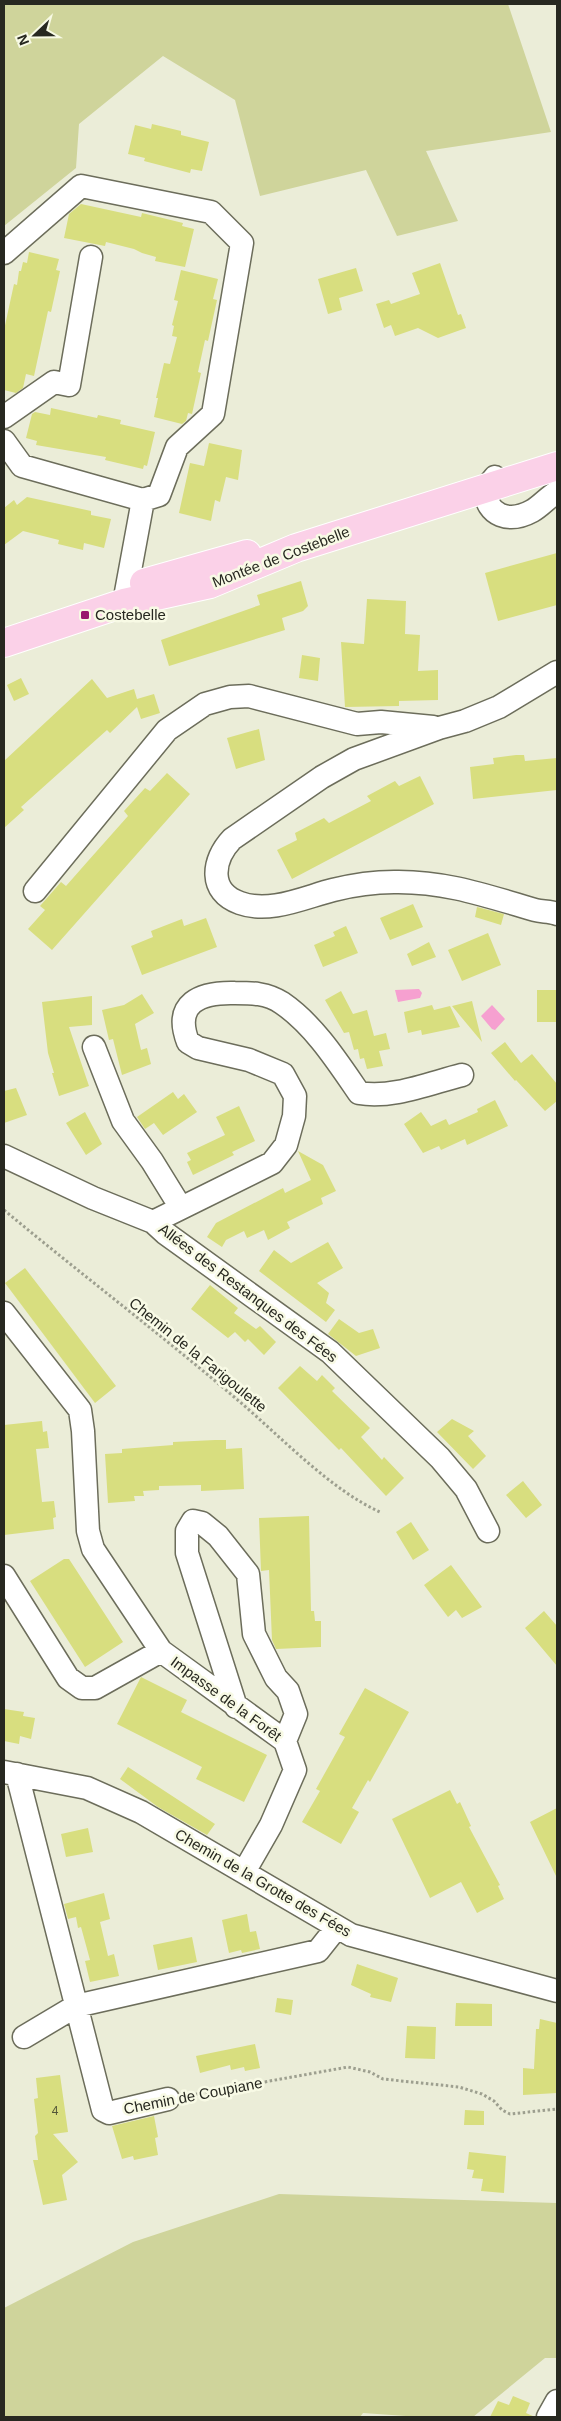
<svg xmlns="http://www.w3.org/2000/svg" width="561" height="2421" viewBox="0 0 561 2421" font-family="Arial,sans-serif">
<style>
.green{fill:#cfd49b}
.water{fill:#f6a0d0}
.building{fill:#d8de7f}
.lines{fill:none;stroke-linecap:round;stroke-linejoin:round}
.minor-casing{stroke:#6c6d5b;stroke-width:25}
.major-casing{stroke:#fff;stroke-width:30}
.path{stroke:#9d9f8f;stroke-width:3;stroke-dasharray:2.5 2.5;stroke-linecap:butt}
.minor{stroke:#fff;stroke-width:22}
.major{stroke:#fbd1e8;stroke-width:28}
.poi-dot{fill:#99186f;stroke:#f8fae5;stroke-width:2}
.labels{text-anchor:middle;stroke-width:5;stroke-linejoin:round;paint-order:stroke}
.number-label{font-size:12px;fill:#535638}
.street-label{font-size:15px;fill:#272820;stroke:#f8fae5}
.poi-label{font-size:15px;fill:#272820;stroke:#f8fae5;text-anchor:start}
</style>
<rect width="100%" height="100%" fill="#ebedd8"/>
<!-- green -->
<path class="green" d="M4 4H508L551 132 426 151 458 221 397 236 366 170 260 196 235 100 163 56 79 124 76 168 4 226Z
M279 2194 557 2203V2358H545L473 2417H420L363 2413 360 2417H4V2308L133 2242Z"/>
<!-- water -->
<path class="water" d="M419 989 422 993 420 998 398 1002 395 990Z
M492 1005 505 1019 495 1030 492 1029 481 1016Z"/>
<!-- building -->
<path class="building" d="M152 124 181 131V135L209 142 202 171 191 169 190 173 144 161 145 158 128 154 135 125 151 129Z
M81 204 141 217 142 213 183 223 182 226 194 229 185 267 155 261 156 257 142 253 134 249 106 242 105 246 64 238 69 214Z
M29 252 59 259 56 270 60 271 51 312 48 311 34 376 26 374 23 388 16 393 4 390V330L14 284 17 285 19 271H21L23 262 27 263Z
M440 263 458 315 461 314 466 328 438 338 418 328 395 336 391 325 384 328 376 304 389 300 391 304 420 294 412 273Z
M356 268 363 291 339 298 342 310 328 314 318 279Z
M181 270 218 279 213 299 217 300 208 341 205 340 198 372 201 373 192 414 188 413 186 421 182 424 154 417 158 398H156L164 363 170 364 177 337 172 336 174 326 172 325 178 301 174 300Z
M51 408 97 418 98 415 121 420 120 424 155 432 147 466 144 465 143 469 105 460 106 457 36 445 37 441 26 438 32 414 35 412 50 415Z
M209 443 242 450 238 480 226 477 220 502 215 500 211 521 179 513 190 463 204 466Z
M27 497 91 511V515L111 519 104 548 84 543 83 550 58 544 59 540 23 531 4 545V508L14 500 17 505Z
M557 553V605L498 621 485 573Z
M301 581 308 606 303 611 282 618 285 630 169 666 161 640 260 605 257 595Z
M367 599 406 601 405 634 420 635 418 671 438 670V700L399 701V706L345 707 341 642 364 644Z
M302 655 320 658 318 681 299 678Z
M21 678 29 694 14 701 7 685Z
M92 679 107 698 134 689 137 699 154 694 160 713 141 719 137 707 110 733 107 730 21 807 24 810 4 828V761Z
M259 729 265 760 236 769 227 738Z
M516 755H524L525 761 557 758V790L473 799 470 767 494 764 493 758Z
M167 773 190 794 52 950 28 929 45 910 40 906 61 882 66 886 88 861 128 816 124 811 145 788 150 791Z
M420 776 434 804 292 879 277 850 297 840 295 833 324 818 329 823 371 801 367 796 395 781 399 786Z
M413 904 423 927 390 940 380 918Z
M477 907 504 914 501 925 475 917Z
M206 918 217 947 142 975 131 946 153 937 151 931 182 919 184 926Z
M346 926 358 953 323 967 314 945 335 936 333 932Z
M488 933 501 965 462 981 448 950Z
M429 942 436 957 412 966 407 954Z
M537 990H557V1022H537Z
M341 991 353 1014 367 1010 374 1036 386 1033 390 1049 379 1051 383 1066 367 1069 364 1058 360 1059 358 1049 354 1050 349 1032 344 1033 325 1000Z
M142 994 154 1013 135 1024 141 1050 147 1048 151 1064 122 1075 113 1039 109 1040 102 1010 124 1005Z
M92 996V1025L69 1027 89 1086 59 1096 52 1073H54L48 1053 42 1002Z
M472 1001 482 1042 452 1006Z
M432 1005 434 1010 450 1006 460 1027 422 1035 421 1030 408 1033 404 1012Z
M505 1042 521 1063 532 1054 557 1084V1101L545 1111 516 1080 515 1081 491 1053Z
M16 1088 27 1115 4 1123V1091Z
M173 1092 178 1099 184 1094 197 1112 163 1135 154 1123 145 1129 137 1117Z
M495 1100 508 1126 467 1145 465 1139 441 1150 439 1146 423 1153 404 1124 421 1112 431 1126 446 1119 449 1125 478 1112 477 1109Z
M239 1106 255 1141 232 1152 234 1155 193 1175 187 1162 191 1160 187 1153 225 1135 216 1117Z
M85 1112 102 1144 86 1155 66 1123Z
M298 1151 323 1165 336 1191 321 1198 323 1204 287 1222 290 1228 268 1240 264 1230 247 1238 244 1231 226 1240 222 1247 207 1237 216 1223 283 1188 285 1193 311 1180Z
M328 1242 343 1268 317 1283 329 1293 326 1303 335 1310 326 1322 259 1271 274 1250 291 1263Z
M25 1268 116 1386 95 1403 5 1283Z
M210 1285 238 1308 234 1313 256 1329 260 1326 276 1342 264 1355 248 1339 245 1342 235 1332 228 1338 191 1309Z
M339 1319 359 1333 373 1329 380 1348 356 1356 328 1334Z
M300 1366 317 1381 322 1375 335 1388 332 1391 370 1428 361 1437 382 1460 384 1457 404 1478 386 1496 341 1448 339 1450 278 1388Z
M452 1419 474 1431 468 1436 486 1456 473 1469 437 1432Z
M42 1421 43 1432 47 1431 49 1448 36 1449 42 1502 54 1501 56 1517 53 1518 54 1529 4 1535V1425Z
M215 1440H226V1449L242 1448 244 1489 201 1491V1485L159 1486V1490L143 1491 144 1496H134L135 1501 108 1503 105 1454 122 1453V1449L173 1445V1442Z
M523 1481 542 1505 526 1518 506 1495Z
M309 1516 311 1611H314L315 1621H321V1647L276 1649 272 1640 269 1570 261 1571 259 1518Z
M411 1522 429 1550 413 1560 396 1532Z
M64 1559H69L123 1642 85 1667 30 1581Z
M451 1565 482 1607 462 1618 456 1610 448 1617 424 1585Z
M544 1611 557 1626V1666L525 1628Z
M141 1677 187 1700 181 1712 267 1755 244 1802 196 1779 202 1767 117 1724Z
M365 1688 409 1712 370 1782 368 1780 352 1808 359 1812 341 1844 302 1822 320 1791 316 1789 345 1737 339 1734Z
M4 1709 24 1712 23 1716 35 1718 31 1739 20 1736 19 1744 4 1741Z
M128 1767 215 1824 207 1835 158 1807 120 1779Z
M450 1790 457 1804 460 1802 471 1826 469 1827 500 1885 498 1886 504 1899 477 1913 461 1882 430 1898 392 1819Z
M557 1808V1878L530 1822Z
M88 1828 93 1852 66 1857 61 1834Z
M104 1893 110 1919 100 1922 108 1956 114 1954 119 1976 90 1982 85 1961 90 1960 81 1927 78 1928 76 1917 68 1919 64 1904Z
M247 1914 250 1932 256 1931 260 1949 242 1953 241 1950 229 1953 222 1920Z
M192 1937 197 1962 158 1970 153 1945Z
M357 1964 398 1978 391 2002 370 1997 371 1994 351 1985Z
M277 1998 293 2000 291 2015 275 2012Z
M456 2003 492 2004V2026H455Z
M540 2019 557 2023V2093L523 2095V2068L534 2069 536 2029H539Z
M407 2026 436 2027 435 2059 405 2058Z
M255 2044 260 2068 245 2071 244 2067 231 2070 230 2065 200 2073 196 2056Z
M60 2075 68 2132 53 2134 78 2162 62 2175 67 2200 43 2205 33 2160H38L35 2136 38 2133 34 2099 38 2098 36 2078Z
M465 2110 484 2111V2125H464Z
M154 2116 158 2137 155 2138 158 2155 134 2160 133 2156 122 2159 112 2126Z
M469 2152 506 2156 504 2193 481 2191 483 2179 472 2178 474 2170 467 2169Z
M513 2396 530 2403 526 2413 535 2417H490L498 2401 509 2405Z"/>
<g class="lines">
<defs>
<path id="minor" d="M4 253 81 186 211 212 242 243 213 414 177 447 159 495 143 500 22 466 4 441
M4 417 54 382 69 385 91 257
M495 477 485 489C486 517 510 523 532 511 541 506 548 497 557 492
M124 603 143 500
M557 672 499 707 465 721 439 728 354 759 322 777 232 839C212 860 208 892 240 903 270 914 305 897 333 890 353 885 373 882 394 882 445 881 487 896 535 910 542 912 550 911 557 914
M35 891 167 730 205 704 230 697 249 696 357 724 381 722 433 727
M94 1047 123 1121 152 1161 181 1208
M4 1156 93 1198 153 1222 165 1233 330 1352 440 1458 466 1489 488 1531
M153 1222 272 1163 286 1145 294 1116 295 1096 283 1074 249 1060 198 1048 188 1042C173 1003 200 992 235 993 252 993 267 993 282 1003 314 1025 337 1061 359 1093 392 1099 430 1083 462 1075
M4 1313 80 1410 83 1431 88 1531 93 1549 161 1651 285 1741 295 1770 271 1825 244 1872
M4 1576 68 1678 82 1688H95L161 1651
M236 1707 187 1553V1531L193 1521 202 1523 218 1536 248 1574 254 1634 276 1678 288 1691 296 1714 285 1741
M4 1772 87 1788 141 1812 351 1935 557 1991
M17 1774 103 2110 109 2113 168 2099
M24 2037 76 2006 318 1951 337 1927
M548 2417 557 2401"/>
<path id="major" d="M144 583 247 554
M4 643 124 603 210 584 296 548 557 466"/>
</defs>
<!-- minor casing -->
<use href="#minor" class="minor-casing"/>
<!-- major casing -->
<use href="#major" class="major-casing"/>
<!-- path -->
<path class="path" d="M4 1210C82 1275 163 1336 240 1402 282 1438 331 1490 380 1512
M186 2096 348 2067 370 2072 383 2079 459 2087 482 2094 494 2101 502 2110 510 2114 557 2109"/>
<!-- minor -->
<use href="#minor" class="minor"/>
<!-- major -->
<use href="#major" class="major"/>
</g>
<!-- markers -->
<rect class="poi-dot" x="80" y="610" width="10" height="10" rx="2.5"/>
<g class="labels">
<!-- number labels -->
<g class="number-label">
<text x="55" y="2115">4</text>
</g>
<!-- street labels -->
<g class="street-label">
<text transform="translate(281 557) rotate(-21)" y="5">Montée de Costebelle</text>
<text transform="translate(248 1293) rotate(37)" y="5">Allées des Restanques des Fées</text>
<text transform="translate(198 1355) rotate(39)" y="5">Chemin de la Farigoulette</text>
<text transform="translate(226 1699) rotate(36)" y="5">Impasse de la Forêt</text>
<text transform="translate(263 1883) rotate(30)" y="5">Chemin de la Grotte des Fées</text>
<text transform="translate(193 2096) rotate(-11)" y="5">Chemin de Coupiane</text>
</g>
<!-- poi labels -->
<g class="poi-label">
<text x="95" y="620">Costebelle</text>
</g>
</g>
<!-- border -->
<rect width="561" height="2421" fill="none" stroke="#272820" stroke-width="10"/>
<!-- north arrow -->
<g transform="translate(35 35) rotate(248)" stroke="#f8fae5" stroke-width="4" paint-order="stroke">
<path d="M0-4L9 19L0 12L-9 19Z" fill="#272820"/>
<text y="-8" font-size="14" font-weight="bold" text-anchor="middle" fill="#272820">N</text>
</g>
</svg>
